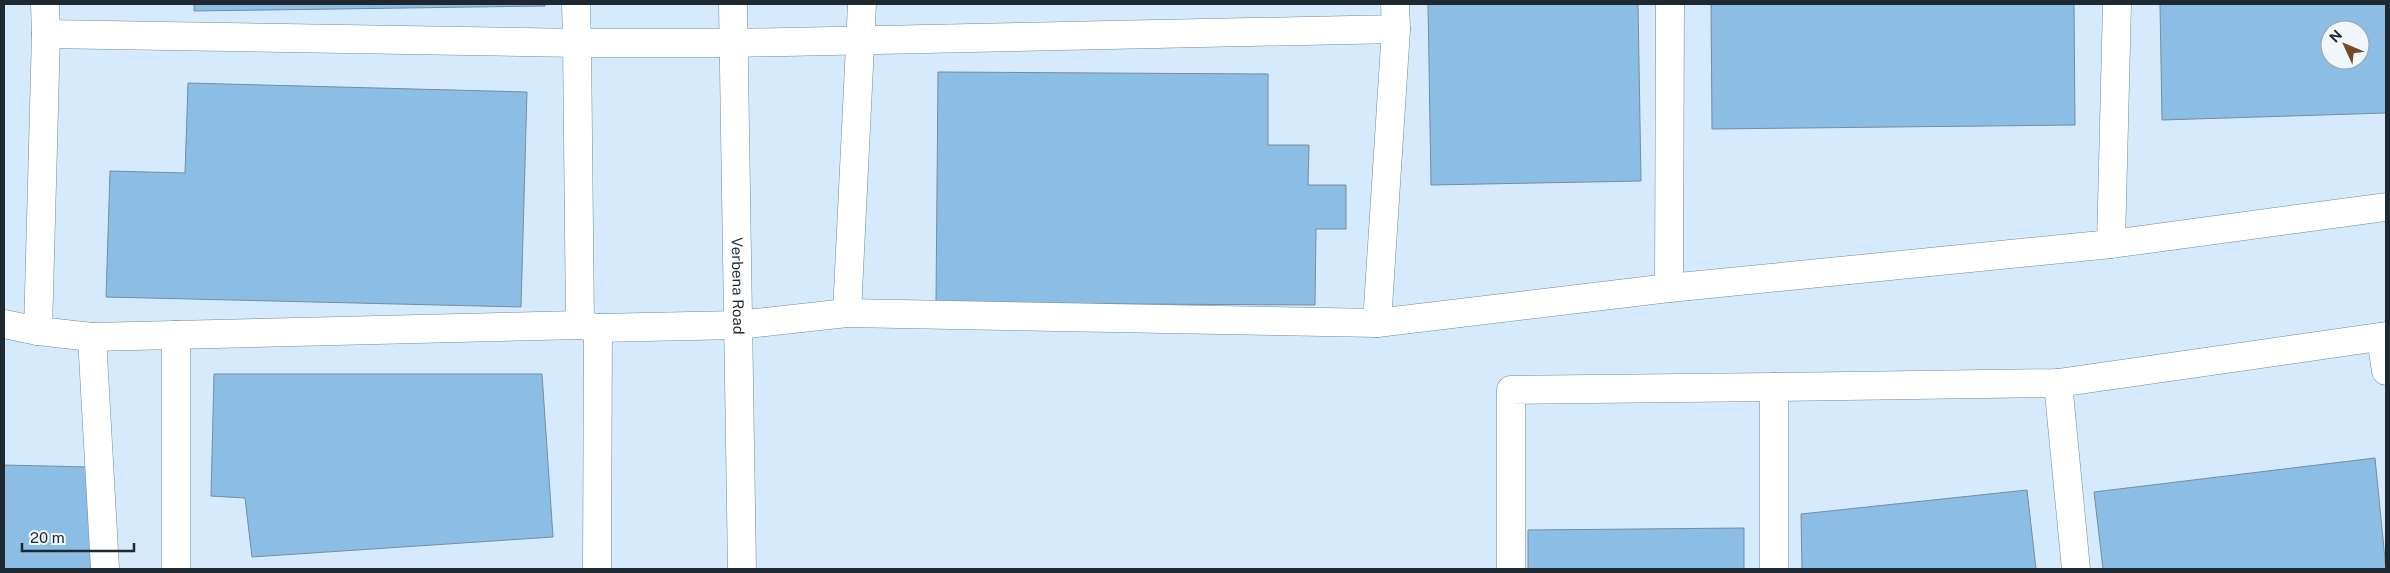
<svg xmlns="http://www.w3.org/2000/svg" width="2390" height="573" viewBox="0 0 2390 573" font-family="'Public Sans',sans-serif">
<style>
.building{fill:#8bbde5;stroke:#748da2;fill-rule:evenodd}
.lines{fill:none;stroke-linecap:round;stroke-linejoin:round}
.minor-casing{stroke:#718a9e;stroke-width:29}
.minor{stroke:#fff;stroke-width:28}
.labels{text-anchor:middle;stroke-width:4;stroke-linejoin:round;paint-order:stroke}
.street-label{font-size:15px;fill:#1e2830;stroke:#f0f6fa}
</style>
<rect width="100%" height="100%" fill="#d5ebfd"/>
<!-- building -->
<path class="building" d="M194 4H545V6L194 11Z
M1428 4H1638L1641 181 1431 185Z
M1711 4H2074L2075 125 1712 129Z
M2160 4H2386V113L2162 120ZM2330 30H2360V60H2330Z
M938 72 1268 74V145H1309L1308 185H1346V229H1316L1315 305 936 303Z
M188 83 527 92 521 307 106 297 110 171 185 173Z
M214 374H542L553 537 252 557 245 498 211 496Z
M2375 458 2386 569H2103L2094 492Z
M4 465 89 467 91 569H4Z
M2027 490 2036 569H1802L1801 514Z
M1744 528V569H1528V530Z"/>
<g class="lines">
<defs>
<g id="minor">
<path d="M45 4 46 34 577 43 576 4"/>
<path id="s1" d="M733 4 742 569"/>
<path d="M2111 244 2117 4"/>
<path d="M1669 288 1670 4"/>
<path d="M847 313 862 4"/>
<path d="M1377 323 1669 288 2111 244 2386 207"/>
<path d="M4 324 38 331 92 337 580 325 598 328 738 325 847 313 1377 323 1396 29"/>
<path d="M580 325 577 43H733L1396 29 1395 4"/>
<path d="M38 331 46 34"/>
<path d="M176 335V569"/>
<path d="M92 337 105 569"/>
<path d="M2381 337 2386 371"/>
<path d="M2058 383 2076 569"/>
<path d="M1774 387 2058 383 2386 336"/>
<path d="M597 569 598 328"/>
<path d="M1511 569V390L1774 387V569"/>
</g>
</defs>
<!-- minor casing -->
<use href="#minor" class="minor-casing"/>
<!-- minor -->
<use href="#minor" class="minor"/>
</g>
<g class="labels">
<!-- street labels -->
<g class="street-label">
<text dy="5" stroke="none"><textPath href="#s1" startOffset="282">Verbena Road</textPath></text>
</g>
</g>
<!-- border -->
<rect width="2390" height="573" fill="none" stroke="#1e2830" stroke-width="10"/>
<!-- north arrow -->
<g transform="translate(2345 45) rotate(314)"><circle r="24" fill="#f0f6fa" stroke="#9ca4a9"/>
<path d="M0-4L9 19L0 12L-9 19Z" fill="#724c28"/>
<text y="-8" font-size="14" font-weight="bold" text-anchor="middle" fill="#1e2830">N</text>
</g>
<!-- scale -->
<path d="M22 543v8h112v-8" fill="none" stroke="#1e2830" stroke-width="2.5"/>
<text x="30" y="543" font-size="15" fill="#1e2830" stroke="#f0f6fa" stroke-width="4" paint-order="stroke">20 m</text>
</svg>
